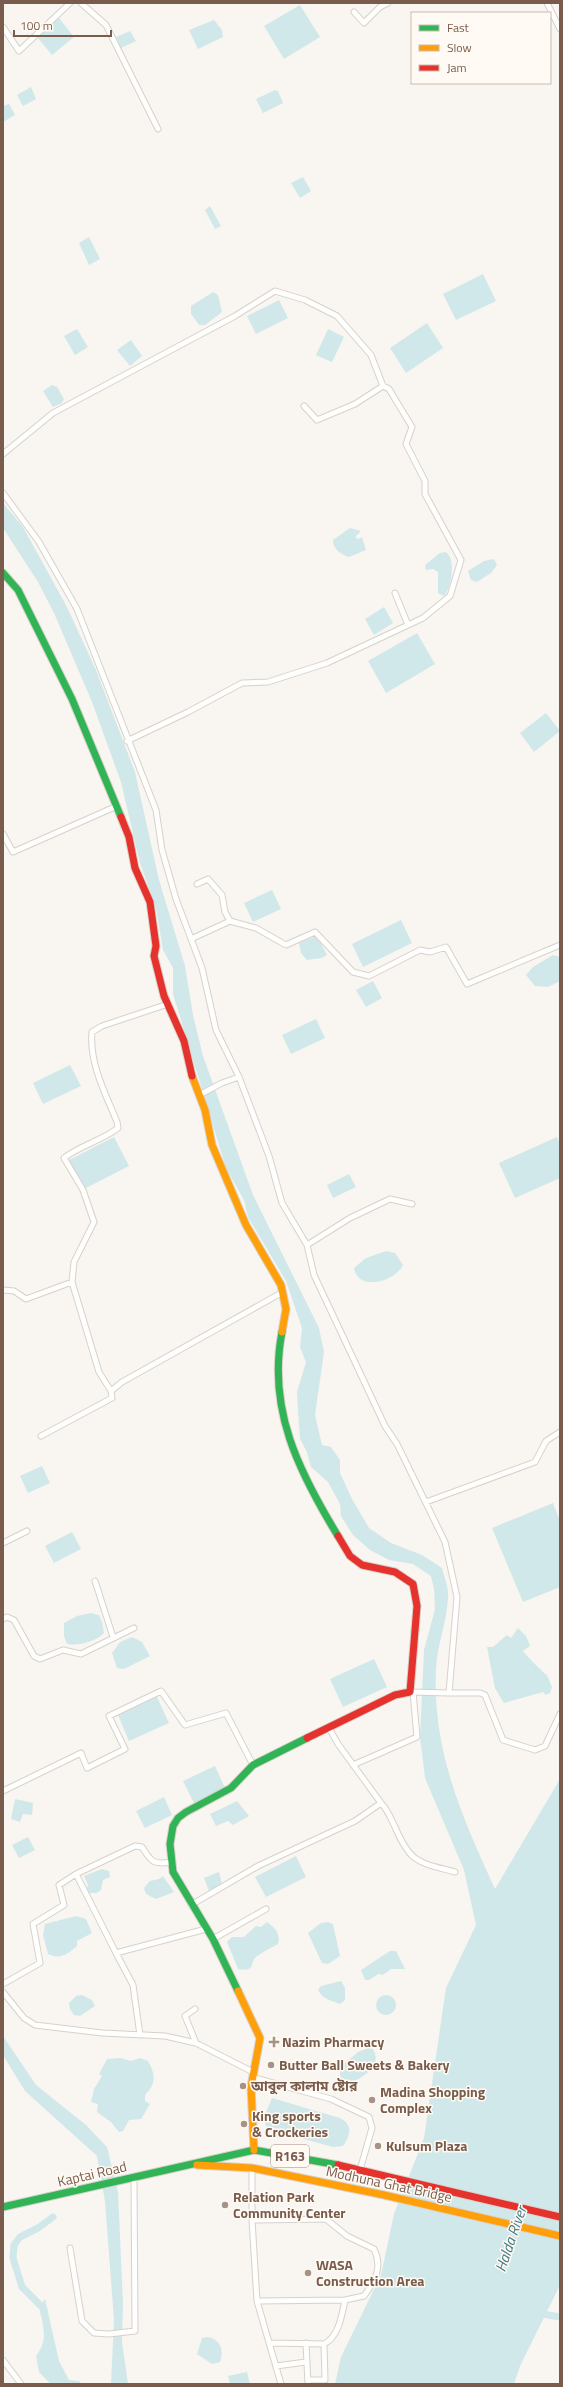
<svg xmlns="http://www.w3.org/2000/svg" width="563" height="2387" viewBox="0 0 563 2387" font-family="'Titillium Web','Noto Sans Bengali',sans-serif">
<style>
.water{fill:#d0e8ea}
.lines{fill:none;stroke-linecap:round;stroke-linejoin:round}
.canal{stroke:#d0e8ea;stroke-width:7}
.street-casing{stroke:#d7d1cb;stroke-width:7}
.fast-casing{stroke:#d9d2cb;stroke-width:9}
.slow-casing{stroke:#d9d2cb;stroke-width:9}
.jam-casing{stroke:#d9d2cb;stroke-width:9}
.street{stroke:#fefefd;stroke-width:5}
.fast{stroke:#30b455;stroke-width:7}
.slow{stroke:#ff9f0a;stroke-width:7}
.jam{stroke:#e5322d;stroke-width:7}
.poi-dot{fill:#a69286;stroke:#fffaf3;stroke-width:1.5}
.labels{text-anchor:middle;stroke-width:3;stroke-linejoin:round;paint-order:stroke}
.shield{fill:#fffaf3;stroke:#a28b7f;stroke-width:1}
.shield-label{font-size:13px;font-weight:bold;fill:#7a5c4d}
.poi-label{font-size:14px;font-weight:bold;fill:#7a5c4d;stroke:#fffaf3;text-anchor:start}
.street-label{font-size:14px;fill:#7a5c4d;stroke:#fffaf3}
.water-label{font-size:15px;font-style:italic;fill:#437c86;stroke:#fffaf3}
</style>
<rect width="100%" height="100%" fill="#f9f5f0"/>
<!-- water -->
<path class="water" d="M300 5 320 37 284 59 264 26Z
M59 18 74 37 52 55 37 37Z
M214 20 222 30 223 37 198 49 189 30Z
M130 31 136 41 121 48 116 37Z
M31 87 36 99 23 106 17 95Z
M275 90 278 91 283 103 263 113 256 99Z
M9 104 15 115 3 122V106Z
M303 177 311 191 300 198 291 183Z
M210 206 221 226 215 229 205 210Z
M89 237 100 259 89 265 79 243Z
M483 274 496 301 456 320 443 294Z
M213 292 218 295 222 312 205 325H199L191 314V306Z
M279 300 288 318 256 334 247 316Z
M427 323 443 348 406 373 390 348Z
M77 329 88 347 75 355 64 336Z
M328 329 344 337 332 362 316 355Z
M131 340 142 356 130 366 117 350Z
M52 385 57 387 64 399 62 403 53 407 43 391Z
M3 503 23 527 67 607 96 670 135 772 159 880 185 966 193 1015 203 1056 253 1195 319 1328 324 1352 315 1415 322 1445 331 1447 340 1460V1473L352 1499 369 1528 391 1543 422 1555 442 1568C444 1577 449 1588 448 1597 447 1622 437 1645 436 1669 432 1750 462 1817 495 1889L560 1779V2285L520 2366 514 2384H335L341 2357 381 2275 394 2214 424 2138 446 1988 476 1925 464 1870 425 1778 420 1737 424 1650 435 1609 434 1589 431 1576 413 1564 389 1560 370 1550 353 1535 341 1516 340 1504 328 1482 311 1467 307 1452 300 1439 299 1425 297 1392 306 1362 300 1347 302 1328 286 1281 248 1217 244 1200 226 1168 173 994V968L163 950 156 908 140 863 121 782 92 702 54 613 38 582 3 528Z
M350 528 361 531 355 537 358 539 362 537 366 550 349 557C341 555 333 549 333 540Z
M446 552C456 560 452 586 444 596L438 593V572L433 569 426 570 425 565 440 553Z
M494 559 497 565 491 573 477 582 471 580 468 571 484 561Z
M384 607 393 623 374 635 365 619Z
M417 633 435 664 386 693 368 661Z
M546 713 560 731 534 752 520 733Z
M272 890 281 909 253 922 244 903Z
M401 920 412 943 363 967 352 944Z
M314 937 318 938 327 955 321 958 307 960 301 953 299 943Z
M553 955 560 957V981L548 987 535 986 526 975 533 967Z
M373 981 382 998 366 1007 356 990Z
M316 1019 325 1038 291 1054 282 1035Z
M70 1065 81 1086 43 1104 33 1083Z
M114 1137 129 1166 84 1189 69 1160Z
M557 1137 560 1144V1178L515 1198 499 1163Z
M349 1174 356 1187 333 1198 327 1185Z
M386 1251 395 1253 403 1265C395 1282 358 1292 354 1268L366 1258Z
M42 1466 50 1483 28 1493 20 1476Z
M553 1503 560 1521V1587L523 1602 492 1528Z
M72 1532 81 1549 54 1563 45 1546Z
M91 1613 99 1615 102 1622 104 1633C94 1642 80 1646 67 1644L64 1636V1623L77 1616Z
M518 1628 526 1636 530 1646 523 1651C525 1654 544 1674 547 1675L552 1687 550 1693 546 1695 543 1692 504 1703 495 1688 487 1647H493L507 1635 511 1638Z
M132 1637 142 1642 150 1656 124 1669 117 1668 112 1653 120 1642Z
M374 1659 387 1687 343 1707 330 1679Z
M157 1697 169 1723 129 1741 118 1715Z
M215 1766 225 1788 194 1803 183 1781Z
M164 1797 172 1815 145 1828 136 1811Z
M15 1799 33 1803 32 1815 23 1814 20 1822 11 1819Z
M237 1801 249 1816 233 1825 228 1821 216 1826 210 1814Z
M28 1837 35 1850 19 1858 12 1845Z
M296 1856 306 1877 266 1897 255 1877Z
M102 1869 109 1871 110 1877 103 1880 101 1890 97 1893H88L86 1891 88 1885 84 1876Z
M219 1872 222 1884 209 1891 204 1878Z
M163 1876 174 1892 156 1899 146 1894 144 1888 150 1881 159 1879Z
M76 1916 86 1919 92 1933 77 1941V1946C68 1954 60 1960 48 1954L43 1935 45 1924Z
M267 1922C275 1927 281 1935 278 1944 271 1948 262 1952 256 1957 249 1963 257 1972 238 1969L227 1942 232 1937H244L256 1926 261 1927Z
M328 1922 333 1924 340 1956 328 1964 322 1963 308 1933 321 1923Z
M390 1951H396L405 1969H391L383 1975 378 1974 369 1980H365L361 1970Z
M341 1981 345 1988V2000L340 2004C331 2000 323 2000 318 1990L321 1986Z
M376 2005a10 10 0 1 1 20 0a10 10 0 1 1-20 0Z
M82 1995 92 2000 95 2006 80 2016 74 2015 70 2009 69 2003 76 1996Z
M3 2036 36 2085 86 2125 107 2147 118 2192 123 2303 122 2342 128 2384H111L114 2320 105 2201 97 2156 25 2091 3 2055Z
M368 2048 373 2049C383 2067 363 2077 349 2084L340 2076V2067L358 2052Z
M120 2058 131 2061 140 2058 148 2061C156 2075 156 2084 145 2095V2101L150 2104 141 2119 129 2120 123 2131 119 2132 111 2122 97 2112 98 2104 91 2102 94 2089 102 2076 99 2074 107 2059Z
M272 2098 340 2118C353 2125 351 2135 343 2146L333 2147 289 2135H278L270 2131 265 2124 264 2117Z
M45 2299 59 2361 69 2380 79 2381 81 2384H51L39 2372 36 2356C49 2340 43 2325 39 2307Z
M208 2337C221 2340 224 2350 220 2362L212 2364 197 2354 202 2338Z
M247 2372 250 2384H230L228 2376Z"/>
<g class="lines">
<!-- canal -->
<path class="canal" d="M44 2313V2309L22 2287 13 2258 14 2245 20 2237 38 2228 53 2217
M536 2313 560 2317"/>
<defs>
<path id="street" d="M81 3 106 25 158 129
M547 3 560 29
M354 12 364 23 380 7 388 3
M3 27 19 51 70 3
M304 406 317 420 355 404 383 386
M3 454 53 413 235 316 275 291 305 300 337 316 371 355 383 386 389 389 412 427 406 444 425 481V494L461 560 450 596 423 618 408 625 395 593
M3 493 39 542 77 609 156 810 162 850 176 899 202 968 216 1030 239 1077 269 1156 282 1203 307 1245 314 1275 385 1426 397 1444 445 1542 457 1597 449 1693 410 1692
M127 741 188 712 242 683 268 682 327 663 408 625
M3 834 13 852 117 806
M197 884 208 879 222 895 225 912 230 921
M191 939 230 921 256 928 286 945 315 932 353 972 369 976 420 950 430 952 446 947 467 984 560 945
M201 1094 222 1083 239 1077
M307 1245 350 1218 390 1199 412 1204
M3 1290 14 1291 26 1299 72 1282
M111 1391 99 1372 72 1282 74 1262 94 1222 83 1190 64 1158C81 1145 101 1141 118 1128L117 1122C106 1095 89 1063 92 1032L102 1026 168 1004
M41 1436 112 1398 111 1391 122 1382 283 1292
M426 1502 535 1462 546 1441 560 1432
M3 1543 27 1531
M95 1581 113 1637
M3 1619 7 1617 14 1620 34 1656 40 1659 63 1650 81 1654 134 1628
M449 1693H480L485 1695 503 1740 535 1750 545 1746 560 1714
M353 1765 417 1737 413 1692
M3 1791 81 1753 87 1768 125 1749 109 1716 161 1691 185 1725 226 1713 253 1765
M381 1803C388 1810 391 1819 395 1827 411 1864 418 1862 455 1872
M76 1874 135 1846 142 1847C151 1862 154 1865 171 1862
M191 1905 258 1866 355 1821 381 1803 338 1744 329 1728
M213 1939 266 1909
M3 1984 40 1963 33 1924 64 1905 59 1885 76 1874 116 1953
M3 1992 24 2018 35 2025 102 2033 165 2036 196 2043 253 2072
M195 2009 185 2016 196 2043
M140 2035 133 1985 116 1953 206 1929
M252 2077 331 2099 369 2117 372 2128 360 2170
M252 2168V2220L257 2301 281 2384
M252 2220 326 2219 347 2236 374 2249C383 2267 375 2281 364 2296L345 2300 257 2301
M70 2248 82 2321 94 2333 109 2334 135 2331 134 2177
M270 2343 324 2344C339 2337 342 2314 345 2300
M306 2343 308 2384
M3 2360 21 2384
M276 2366 306 2362
M308 2380H325L324 2344"/>
<path id="fast" d="M3 573 18 590 72 699 121 817
M282 1332C267 1409 299 1472 338 1536
M238 1991 213 1939 173 1872 170 1844 173 1826 178 1818 186 1812 231 1788 253 1765 307 1738
M3 2207 254 2150 338 2165"/>
<path id="slow" d="M192 1076 205 1110 212 1145 246 1225 281 1285 286 1309 282 1332
M238 1991 260 2038 251 2087 254 2150
M197 2165 252 2168 384 2195 560 2236"/>
<path id="jam" d="M121 817 129 837 135 868 150 902 156 946 154 956 164 996 184 1041 192 1076
M307 1738 395 1695 410 1692 417 1606 413 1584 395 1572 362 1565 350 1556 338 1536
M338 2165 560 2217"/>
</defs>
<!-- street casing -->
<use href="#street" class="street-casing"/>
<!-- fast casing -->
<use href="#fast" class="fast-casing"/>
<!-- slow casing -->
<use href="#slow" class="slow-casing"/>
<!-- jam casing -->
<use href="#jam" class="jam-casing"/>
<!-- street -->
<use href="#street" class="street"/>
<!-- fast -->
<use href="#fast" class="fast"/>
<!-- slow -->
<use href="#slow" class="slow"/>
<!-- jam -->
<use href="#jam" class="jam"/>
</g>
<!-- markers -->
<g class="poi-dot">
<path d="M272 2036h4v4h4v4h-4v4h-4v-4h-4v-4h4z"/>
<circle cx="271" cy="2065" r="4"/>
<circle cx="243" cy="2086" r="4"/>
<circle cx="372" cy="2100" r="4"/>
<circle cx="244" cy="2124" r="4"/>
<circle cx="378" cy="2146" r="4"/>
<circle cx="225" cy="2205" r="4"/>
<circle cx="308" cy="2273" r="4"/>
</g>
<g class="labels">
<!-- shield labels -->
<rect class="shield" x="271" y="2145" width="38" height="22" rx="3"/>
<g class="shield-label">
<text x="290" y="2161">R163</text>
</g>
<!-- poi labels -->
<g class="poi-label">
<text x="282" y="2047">Nazim Pharmacy</text>
<text x="279" y="2070">Butter Ball Sweets &amp; Bakery</text>
<text x="251" y="2091">আবুল কালাম ষ্টোর</text>
<text x="380" y="2097">Madina Shopping<tspan x="380" dy="16">Complex</tspan></text>
<text x="252" y="2121">King sports<tspan x="252" dy="16">&amp; Crockeries</tspan></text>
<text x="386" y="2151">Kulsum Plaza</text>
<text x="233" y="2202">Relation Park<tspan x="233" dy="16">Community Center</tspan></text>
<text x="316" y="2270">WASA<tspan x="316" dy="16">Construction Area</tspan></text>
</g>
<!-- street labels -->
<g class="street-label">
<text transform="translate(92 2174) rotate(-13)" y="5">Kaptai Road</text>
<text transform="translate(389 2184) rotate(12)" y="5">Modhuna Ghat Bridge</text>
</g>
<!-- water labels -->
<g class="water-label">
<text transform="translate(511 2239) rotate(-71)" y="5">Halda River</text>
</g>
</g>
<!-- border -->
<rect width="563" height="2387" fill="none" stroke="#7a5c4d" stroke-width="8"/>
<!-- legend -->
<rect x="411" y="12" width="140" height="72" fill="#fffaf3" stroke="#cabbb1"/>
<rect x="419" y="25" width="20" height="6" fill="#30b455" stroke="#cabbb1"/>
<text x="447" y="32" font-size="12" fill="#7a5c4d">Fast</text>
<rect x="419" y="45" width="20" height="6" fill="#ff9f0a" stroke="#cabbb1"/>
<text x="447" y="52" font-size="12" fill="#7a5c4d">Slow</text>
<rect x="419" y="65" width="20" height="6" fill="#e5322d" stroke="#cabbb1"/>
<text x="447" y="72" font-size="12" fill="#7a5c4d">Jam</text>
<!-- scale -->
<path d="M14 30v6h97v-6" fill="none" stroke="#7a5c4d" stroke-width="2"/>
<text x="20" y="30" font-size="12" fill="#7a5c4d" stroke="#fffaf3" stroke-width="3" paint-order="stroke">100 m</text>
</svg>
